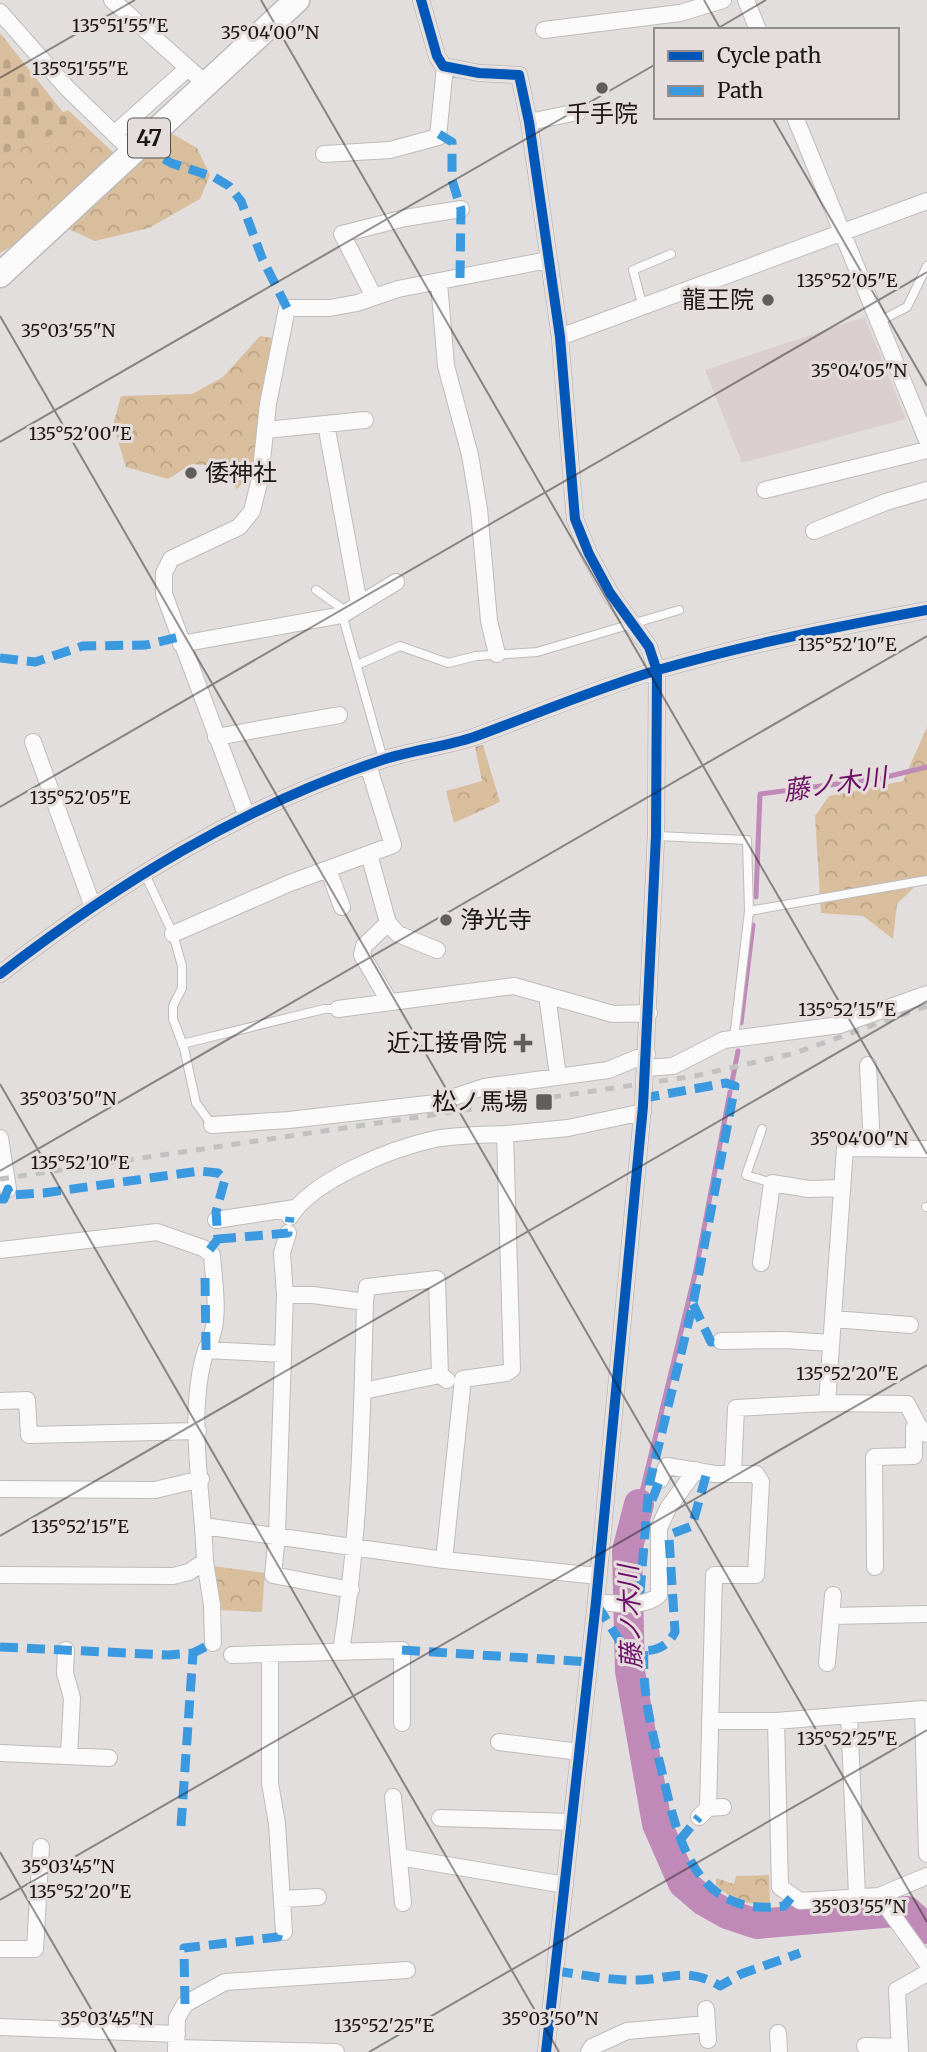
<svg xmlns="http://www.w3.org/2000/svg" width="927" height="2052" viewBox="0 0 927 2052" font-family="Merriweather,'Noto Sans JP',serif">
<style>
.built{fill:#dacfce}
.forest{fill:url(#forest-crowns)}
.cemetery{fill:url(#cemetery-stones)}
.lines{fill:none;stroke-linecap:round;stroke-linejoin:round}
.stream{stroke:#c08ab8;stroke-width:5}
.river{stroke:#c08ab8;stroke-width:30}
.lane-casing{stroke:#bebbbb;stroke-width:10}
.street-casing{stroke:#bebbbb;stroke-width:18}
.primary-casing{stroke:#bebbbb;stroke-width:27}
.lane{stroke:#fbfafa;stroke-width:8}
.street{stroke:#fbfafa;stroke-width:16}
.primary{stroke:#fbfafa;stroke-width:24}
.rail{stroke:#c2c1c1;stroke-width:5;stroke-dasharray:9 9;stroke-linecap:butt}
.quiet{stroke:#3b9adf;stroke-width:9;stroke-dasharray:18 9;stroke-linecap:butt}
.cycleway-casing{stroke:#e5dcdc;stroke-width:15}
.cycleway{stroke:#0057b8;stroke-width:10}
.ticks{fill:none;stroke:#1a1717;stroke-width:2;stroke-opacity:0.45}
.poi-dot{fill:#605d5d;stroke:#e5dcdc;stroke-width:2.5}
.labels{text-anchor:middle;stroke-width:6;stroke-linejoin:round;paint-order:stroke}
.shield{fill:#e5dcdc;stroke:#575252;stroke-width:2}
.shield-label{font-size:23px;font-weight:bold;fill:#1a1717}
.poi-label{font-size:24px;fill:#1a1717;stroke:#e5dcdc;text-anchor:end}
.water-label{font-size:26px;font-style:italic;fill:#6e0f68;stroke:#e5dcdc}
.ticks-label{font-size:18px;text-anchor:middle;fill:#1a1717;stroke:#e5dcdc;stroke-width:6;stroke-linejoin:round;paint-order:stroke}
</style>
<defs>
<pattern id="forest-crowns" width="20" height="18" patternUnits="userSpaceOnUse" patternTransform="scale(1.75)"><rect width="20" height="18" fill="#d9be9d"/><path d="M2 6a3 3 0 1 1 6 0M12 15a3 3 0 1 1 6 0" fill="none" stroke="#baa386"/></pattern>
<pattern id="cemetery-stones" width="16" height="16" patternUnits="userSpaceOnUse" patternTransform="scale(1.75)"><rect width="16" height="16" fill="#d9be9d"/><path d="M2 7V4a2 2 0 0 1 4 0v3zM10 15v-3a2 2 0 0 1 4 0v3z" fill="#baa386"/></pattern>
</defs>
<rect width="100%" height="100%" fill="#e3dede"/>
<!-- built -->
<path class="built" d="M865 317 906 419 742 463 705 370Z"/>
<!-- forest -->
<path class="forest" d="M68 110 114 153 40 230 0 253V142Z
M171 133 197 148 210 175 200 199 149 228 95 241 66 228Z
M260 336 272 338 252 473 237 489 218 466 192 464 168 479 126 467 113 425 121 396 192 394 223 377Z
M927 727V875L897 904 893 939 863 916 821 913 815 816 829 796 903 781Z
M483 745 500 802 454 823 446 791 482 781 475 747Z
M213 1566 265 1573 262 1612 220 1610Z
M769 1875 770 1904C749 1906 731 1900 716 1885V1878L734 1884 736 1876Z"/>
<!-- cemetery -->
<path class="cemetery" d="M0 33 74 126 0 155Z"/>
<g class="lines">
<!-- stream -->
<path class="stream" d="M756 897 760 794 882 778 927 767
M741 1023 753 925
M732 1082 738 1051
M639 1504 696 1270 730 1092"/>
<!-- river -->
<path class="river" d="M639 1504 627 1551 630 1671 657 1824 683 1883 704 1901 727 1914 757 1924 907 1911 927 1929"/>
<defs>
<path id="lane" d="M643 307 633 270 671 254
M880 321 907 307 927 266
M316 590 340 607 383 759
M357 665 400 646 448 663 476 656 537 652 679 610
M656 836 747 840 749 911 734 1038
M145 874 173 934 182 966V988L173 1006V1019L184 1048 196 1103 212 1125
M749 911 927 880
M182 1044 324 1009H338
M762 1129 746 1175 772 1183
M926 1207H927"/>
<path id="street" d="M112 0 206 84
M421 0 437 56 443 66 479 73 519 75 529 122 560 337 575 519 589 554 610 593 649 647 657 671 656 836 643 1106 596 1602 546 2052
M746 0 758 30
M0 12 67 88 133 152
M544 30 680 13 723 0
M795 117 927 440
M529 122 578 112
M114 134 188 68
M324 154 390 150 438 137 445 66
M439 283 446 366 470 455 479 509 489 621 497 654
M374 297 342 234 405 218 461 209
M560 337 927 201
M326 424 359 604
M266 430 365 420
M765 490 927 450
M814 531 886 502 927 490
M181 644 342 615 396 582
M216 737 339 715
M33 742 93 907
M246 814 164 594V573L171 559 239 527 252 511 260 479 268 404 287 308H330L357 303 398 289 548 260
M369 854 388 923 364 946 362 955 389 1001
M328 869 342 907
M388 923 398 934 437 950
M173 934 290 883 393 845 368 765
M0 974C117 884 241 807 382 760 412 750 444 747 474 737 536 714 595 689 658 670 747 644 836 627 927 610
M547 995 558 1076
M338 1009 514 986 613 1014 649 1013
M868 1065 872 1147
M646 1068 673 1066 724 1040 840 1025 927 994
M212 1125 289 1120 436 1103 484 1087 608 1070 647 1054
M0 1138 8 1189
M290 1217C312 1180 393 1148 435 1139 457 1135 482 1135 505 1134
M216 1220 295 1208
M0 1250 157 1232 203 1248 212 1255C214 1286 222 1322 206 1350L283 1354
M761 1263 772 1183 809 1189 842 1188
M285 1295 282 1253 288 1233
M365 1302 367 1287 437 1279 440 1375
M833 1319 910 1325
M721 1341 785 1340 831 1343
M363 1391 440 1375 447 1380
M0 1401 27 1400 29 1435 198 1431
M827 1403 845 1148 927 1149
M733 1472 736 1408 827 1403 907 1404 918 1425 927 1434
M660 1480 667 1466 715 1474H756L761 1482 756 1575H714L708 1808
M0 1489 155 1490 201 1479
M204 1526 444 1560 598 1576
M444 1560 463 1379 506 1373 512 1369 505 1134 568 1128 643 1112
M205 1561 212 1605 213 1643
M875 1567 874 1457 914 1456V1428L918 1425
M0 1575 173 1576 189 1572 205 1561C203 1496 186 1412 206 1350
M596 1602C615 1603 644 1609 659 1595V1528L668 1508 696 1470
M831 1616 927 1614
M66 1650 65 1673 72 1698 69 1756
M341 1651C360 1535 362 1419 365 1302L313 1295H285L277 1535 273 1575 351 1590
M232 1655 402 1650V1723
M270 1655V1783L277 1824 284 1932
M827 1663 833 1595
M849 1715 857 1895
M710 1721H776L923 1709 927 1854
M776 1721 780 1887 800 1901 879 1896 927 1876
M499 1742 580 1752
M0 1753 109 1758
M393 1797 403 1903
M699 1817 708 1808 723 1807
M440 1818 572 1822
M399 1857 565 1885
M879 1896 927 1963
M283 1899 318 1897
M0 1949H35L41 1847
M706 2009 708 2040
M0 2027 177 2034
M778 2033 779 2052
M865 2046 899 2047
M176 2048 336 2052
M176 2052 177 2018 185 2004 225 1982 407 1970
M589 2052 592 2047 627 2031 707 2024
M900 2052 897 1990 927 1973"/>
<path id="primary" d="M0 275 297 0"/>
</defs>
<!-- lane casing -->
<use href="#lane" class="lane-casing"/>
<!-- street casing -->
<use href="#street" class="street-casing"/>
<!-- primary casing -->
<use href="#primary" class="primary-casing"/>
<!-- lane -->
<use href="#lane" class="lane"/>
<!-- street -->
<use href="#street" class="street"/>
<!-- primary -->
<use href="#primary" class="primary"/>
<!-- rail -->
<path class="rail" d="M0 1179 695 1076 795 1053 927 1006"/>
<!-- quiet -->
<path class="quiet" d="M439 134 452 142V180L461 209 460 278
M141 145 171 163 214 177 229 186 241 201 262 258 287 308
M0 658 35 662 83 646 146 645 179 637
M0 1199H4L8 1189 10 1195 44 1193 200 1171 218 1173 225 1179 216 1212 218 1239 208 1252
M218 1239 288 1233 290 1217
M205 1278 206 1350
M693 1304 711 1342 721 1341
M652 1500 660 1480
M640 1593 649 1485 693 1304 735 1086 726 1083 644 1098
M597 1605 619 1640 621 1652C644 1651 664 1654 675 1632L669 1538 671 1534 692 1526 707 1472
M0 1647 169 1655 193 1653 213 1643
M402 1650 590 1662
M644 1651C642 1692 651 1728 661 1768 677 1836 693 1919 784 1906L791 1898
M181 1826 193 1653
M679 1841 699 1817
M555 1971C580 1974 606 1980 631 1980 668 1981 685 1965 720 1986L741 1974 800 1953
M185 2004 184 1948 278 1937 279 1932H284"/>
<defs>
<path id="cycleway" d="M421 0 437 56 443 66 479 73 519 75 529 122 560 337 575 519 589 554 610 593 649 647 657 671 656 836 643 1106 596 1602 546 2052
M0 974C117 884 241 807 382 760 412 750 444 747 474 737 536 714 595 689 658 670 747 644 836 627 927 610"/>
</defs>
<!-- cycleway casing -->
<use href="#cycleway" class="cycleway-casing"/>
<!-- cycleway -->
<use href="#cycleway" class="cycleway"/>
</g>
<!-- ticks -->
<path class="ticks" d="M261 0 927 1154M704 0 721 30M715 30 766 0M0 78 135 0M772 117 927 386M0 316 927 1922M0 442 656 64M0 807 927 272M0 1084 559 2052M0 1171 927 636M0 1536 927 1001M0 1852 116 2052M0 1900 927 1365M369 2052 927 1730"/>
<!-- markers -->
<g class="poi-dot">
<circle cx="602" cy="88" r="7"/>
<circle cx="768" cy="300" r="7"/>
<circle cx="191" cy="473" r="7"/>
<circle cx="446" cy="920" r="7"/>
<path d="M519.5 1032.5h7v7h7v7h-7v7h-7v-7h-7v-7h7z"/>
<rect x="535" y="1093" width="18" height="18" rx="3.5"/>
</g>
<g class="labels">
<!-- shield labels -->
<rect class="shield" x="128" y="118.5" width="42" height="39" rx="5"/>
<g class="shield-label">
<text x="149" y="146">47</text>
</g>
<!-- poi labels -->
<g class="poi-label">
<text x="602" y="122" text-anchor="middle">千手院</text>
<text x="754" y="308">龍王院</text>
<text x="205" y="481" text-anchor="start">倭神社</text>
<text x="460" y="928" text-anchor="start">浄光寺</text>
<text x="507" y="1051">近江接骨院</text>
<text x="528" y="1110">松ノ馬場</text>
</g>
<!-- water labels -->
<g class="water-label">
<text transform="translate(835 784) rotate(-8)" y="9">藤ノ木川</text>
<text transform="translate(630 1617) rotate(-92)" y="9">藤ノ木川</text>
</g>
</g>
<g class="ticks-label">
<text x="120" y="32">135°51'55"E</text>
<text x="270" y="39">35°04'00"N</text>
<text x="80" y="75">135°51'55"E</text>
<text x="847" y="287">135°52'05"E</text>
<text x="68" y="337">35°03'55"N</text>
<text x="859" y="377">35°04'05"N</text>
<text x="80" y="440">135°52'00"E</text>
<text x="847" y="651">135°52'10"E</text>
<text x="80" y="804">135°52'05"E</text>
<text x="847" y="1016">135°52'15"E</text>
<text x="68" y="1105">35°03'50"N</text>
<text x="859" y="1145">35°04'00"N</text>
<text x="80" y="1169">135°52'10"E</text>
<text x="847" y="1380">135°52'20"E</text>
<text x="80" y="1533">135°52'15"E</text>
<text x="847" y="1745">135°52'25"E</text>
<text x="68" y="1873">35°03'45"N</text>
<text x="80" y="1898">135°52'20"E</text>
<text x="859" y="1913">35°03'55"N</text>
<text x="107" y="2025">35°03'45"N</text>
<text x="550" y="2025">35°03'50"N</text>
<text x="384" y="2032">135°52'25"E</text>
</g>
<!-- legend -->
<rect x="654" y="28" width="245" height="91" fill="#e5dcdc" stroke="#948d8d" stroke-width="2"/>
<rect x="668" y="51" width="35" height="10" fill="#0057b8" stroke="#948d8d" stroke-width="2"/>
<text x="717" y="63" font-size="21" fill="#1a1717">Cycle path</text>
<rect x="668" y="86" width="35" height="10" fill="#3b9adf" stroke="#948d8d" stroke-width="2"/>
<text x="717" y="98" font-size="21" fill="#1a1717">Path</text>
</svg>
